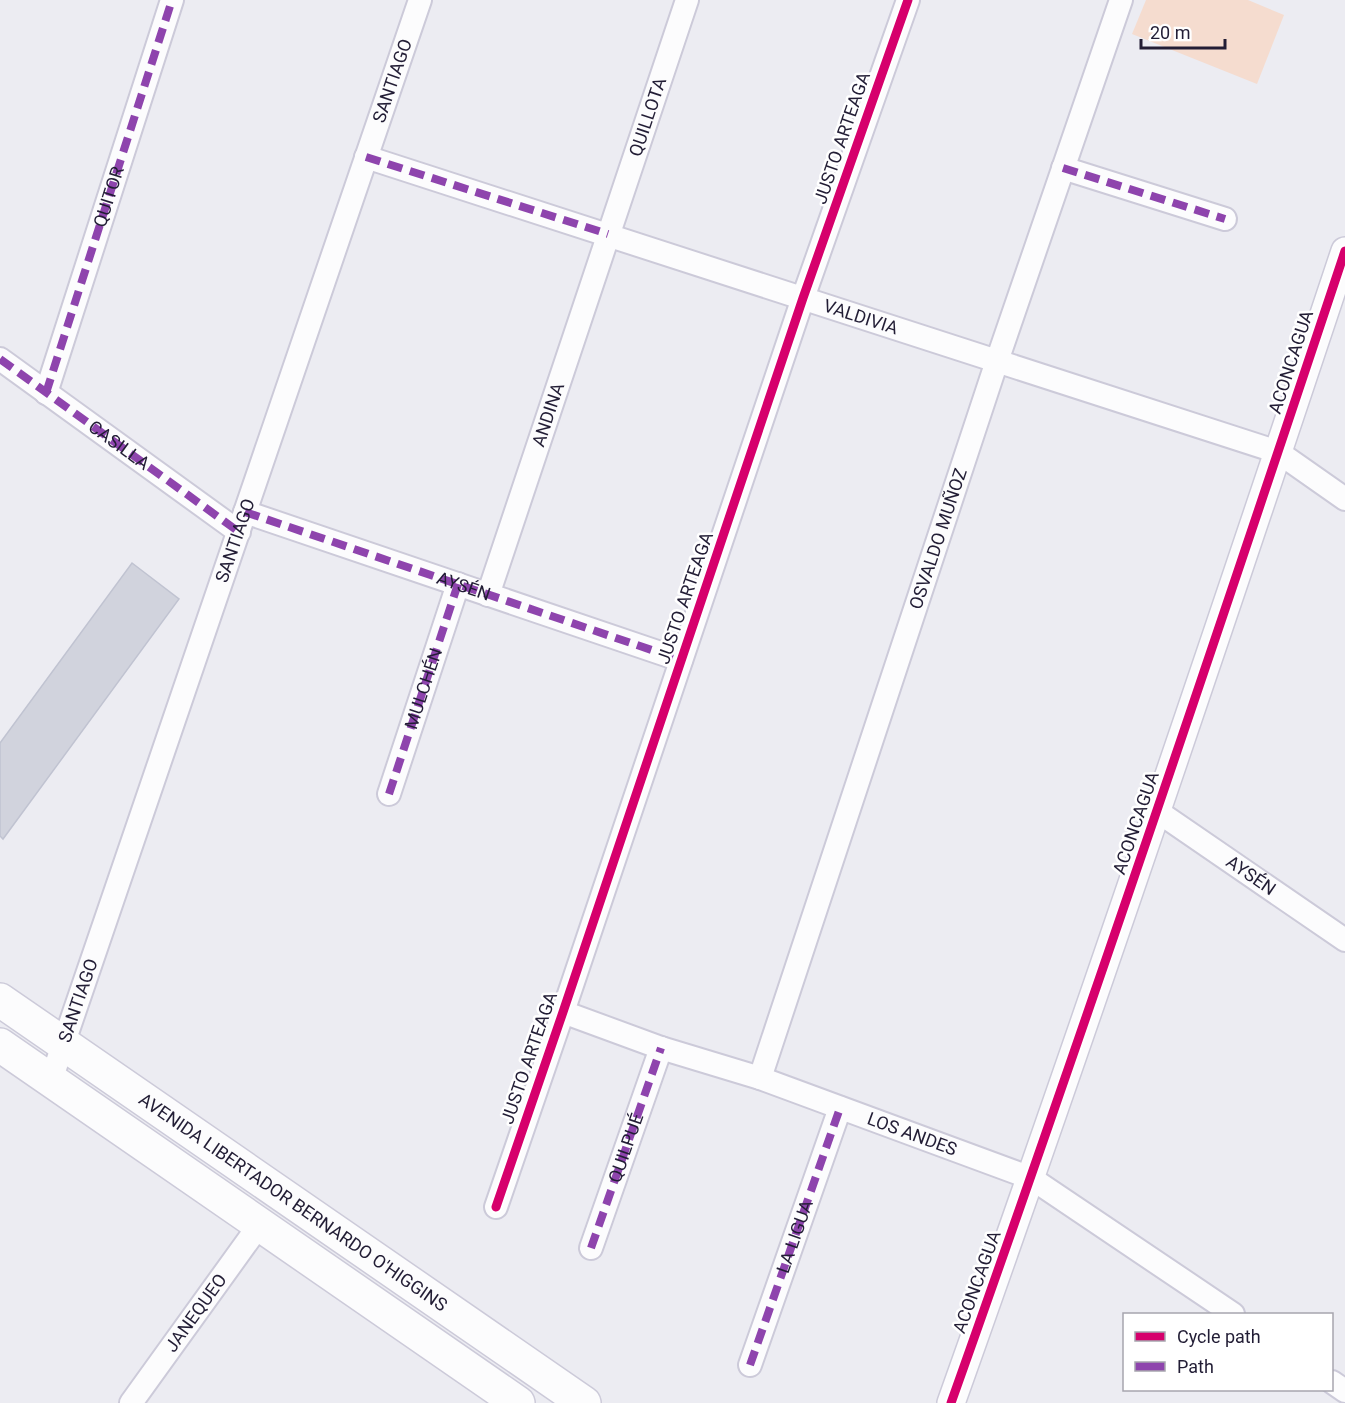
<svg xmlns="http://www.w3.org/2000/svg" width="1345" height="1403" viewBox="0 0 1345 1403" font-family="Roboto,sans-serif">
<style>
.green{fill:#f5dccf}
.building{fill:#d1d3dd;stroke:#c0c3d1;stroke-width:1.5}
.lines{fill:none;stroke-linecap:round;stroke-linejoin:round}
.minor-casing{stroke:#cccad9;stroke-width:26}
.tertiary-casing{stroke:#cccad9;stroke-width:30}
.primary-casing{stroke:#cccad9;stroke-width:36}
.minor{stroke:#fcfcfd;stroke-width:22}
.tertiary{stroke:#fcfcfd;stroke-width:27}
.primary{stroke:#fcfcfd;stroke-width:33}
.quiet{stroke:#8e44ad;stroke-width:8;stroke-dasharray:15 8;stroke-linecap:butt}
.cycleway-casing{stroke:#fff;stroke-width:13}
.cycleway{stroke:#d6006c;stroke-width:9}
.labels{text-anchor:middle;stroke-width:5;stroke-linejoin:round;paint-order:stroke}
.street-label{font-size:18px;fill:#221d35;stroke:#fff}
</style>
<rect width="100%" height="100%" fill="#ececf2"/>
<!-- green -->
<path class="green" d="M1146 0H1248L1284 15 1257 84 1132 34Z"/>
<!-- building -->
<path class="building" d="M132 563 179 599 3 839 0 836V743Z"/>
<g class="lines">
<defs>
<g id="minor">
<path id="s1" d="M366 157 1278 452 1345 499"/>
<path d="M1063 168 1225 219"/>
<path id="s2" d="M0 359 239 532"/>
<path id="s3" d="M46 393 172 0"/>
<path d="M245 512 681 660"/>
<path id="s4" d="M488 595 687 0"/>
<path d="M389 794 458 584"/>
<path id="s5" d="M1157 811 1345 940"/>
<path id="s6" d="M563 1012 661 1048 760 1078 1031 1178 1233 1314"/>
<path id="s7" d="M760 1078 997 361 1121 0"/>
<path id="s8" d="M51 1080 420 0"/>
<path d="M496 1207 563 1012 803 298 908 0"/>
<path d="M591 1248 661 1048"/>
<path id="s9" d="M750 1365 840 1108"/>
<path d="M1332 1382 1345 1391"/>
<path id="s10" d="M131 1403 260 1224"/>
</g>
<path id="tertiary" d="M951 1403C1087 1021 1217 636 1345 251"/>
<g id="primary">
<path id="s11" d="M0 1000 584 1403"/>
<path d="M0 1045 518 1403"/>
</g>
</defs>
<!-- minor casing -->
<use href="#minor" class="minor-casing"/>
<!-- tertiary casing -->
<use href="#tertiary" class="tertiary-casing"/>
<!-- primary casing -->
<use href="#primary" class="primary-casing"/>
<!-- minor -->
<use href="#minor" class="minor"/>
<!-- tertiary -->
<use href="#tertiary" class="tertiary"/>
<!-- primary -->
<use href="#primary" class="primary"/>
<!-- quiet -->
<g class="quiet">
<path d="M366 157 608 234"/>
<path d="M1063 168 1225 219"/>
<path d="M0 359 239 532"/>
<path d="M46 393 172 0"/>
<path id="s12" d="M245 512 681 660"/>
<path id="s13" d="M389 794 458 584"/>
<path id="s14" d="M591 1248 661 1048"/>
<path d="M750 1365 840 1108"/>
</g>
<defs>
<path id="cycleway" d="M496 1207 563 1012 803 298 908 0
M951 1403C1087 1021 1217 636 1345 251"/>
</defs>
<!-- cycleway casing -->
<use href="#cycleway" class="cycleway-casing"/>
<!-- cycleway -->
<use href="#cycleway" class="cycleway"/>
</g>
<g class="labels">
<!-- street labels -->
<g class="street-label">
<text dy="6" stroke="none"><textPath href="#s8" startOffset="1056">SANTIAGO</textPath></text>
<text dy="6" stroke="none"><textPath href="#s4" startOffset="504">QUILLOTA</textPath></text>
<text transform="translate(842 138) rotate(-71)" y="6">JUSTO ARTEAGA</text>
<text dy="6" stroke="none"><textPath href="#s3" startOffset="206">QUITOR</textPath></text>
<text dy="6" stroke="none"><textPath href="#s1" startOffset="520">VALDIVIA</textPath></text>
<text transform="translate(1291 362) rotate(-72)" y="6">ACONCAGUA</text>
<text dy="6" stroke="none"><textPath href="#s4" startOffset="190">ANDINA</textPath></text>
<text dy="6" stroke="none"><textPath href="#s2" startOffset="147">CASILLA</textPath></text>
<text dy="6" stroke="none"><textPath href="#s7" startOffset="568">OSVALDO MUÑOZ</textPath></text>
<text dy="6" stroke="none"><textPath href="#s8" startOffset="570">SANTIAGO</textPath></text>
<text dy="6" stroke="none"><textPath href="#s12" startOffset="231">AYSÉN</textPath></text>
<text transform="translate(685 598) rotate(-71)" y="6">JUSTO ARTEAGA</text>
<text dy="6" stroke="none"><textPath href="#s13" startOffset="111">MULCHÉN</textPath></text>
<text transform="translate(1136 823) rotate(-71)" y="6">ACONCAGUA</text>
<text dy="6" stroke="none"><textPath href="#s5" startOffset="114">AYSÉN</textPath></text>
<text dy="6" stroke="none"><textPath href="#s8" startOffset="84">SANTIAGO</textPath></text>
<text transform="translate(529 1058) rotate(-71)" y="6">JUSTO ARTEAGA</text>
<text dy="6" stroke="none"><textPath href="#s6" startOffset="370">LOS ANDES</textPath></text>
<text dy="6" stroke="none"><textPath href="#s14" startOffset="106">QUILPUÉ</textPath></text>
<text dy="6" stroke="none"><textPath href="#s11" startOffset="356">AVENIDA LIBERTADOR BERNARDO O'HIGGINS</textPath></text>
<text dy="6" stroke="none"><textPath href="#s9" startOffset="136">LA LIGUA</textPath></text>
<text transform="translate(977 1282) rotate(-70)" y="6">ACONCAGUA</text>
<text dy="6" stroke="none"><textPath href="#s10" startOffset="111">JANEQUEO</textPath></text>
</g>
</g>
<!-- legend -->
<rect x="1123" y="1313" width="210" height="78" fill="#ffffff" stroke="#a7a5ae" stroke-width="1.5"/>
<rect x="1135" y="1332" width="30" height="9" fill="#d6006c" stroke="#a7a5ae" stroke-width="1.5"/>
<text x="1177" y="1343" font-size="18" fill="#221d35">Cycle path</text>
<rect x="1135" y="1362" width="30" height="9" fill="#8e44ad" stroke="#a7a5ae" stroke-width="1.5"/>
<text x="1177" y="1373" font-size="18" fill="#221d35">Path</text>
<!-- scale -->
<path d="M1141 39v9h84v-9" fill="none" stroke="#221d35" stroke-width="3"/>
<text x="1150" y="39" font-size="18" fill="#221d35" stroke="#ffffff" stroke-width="4.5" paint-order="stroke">20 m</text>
</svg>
